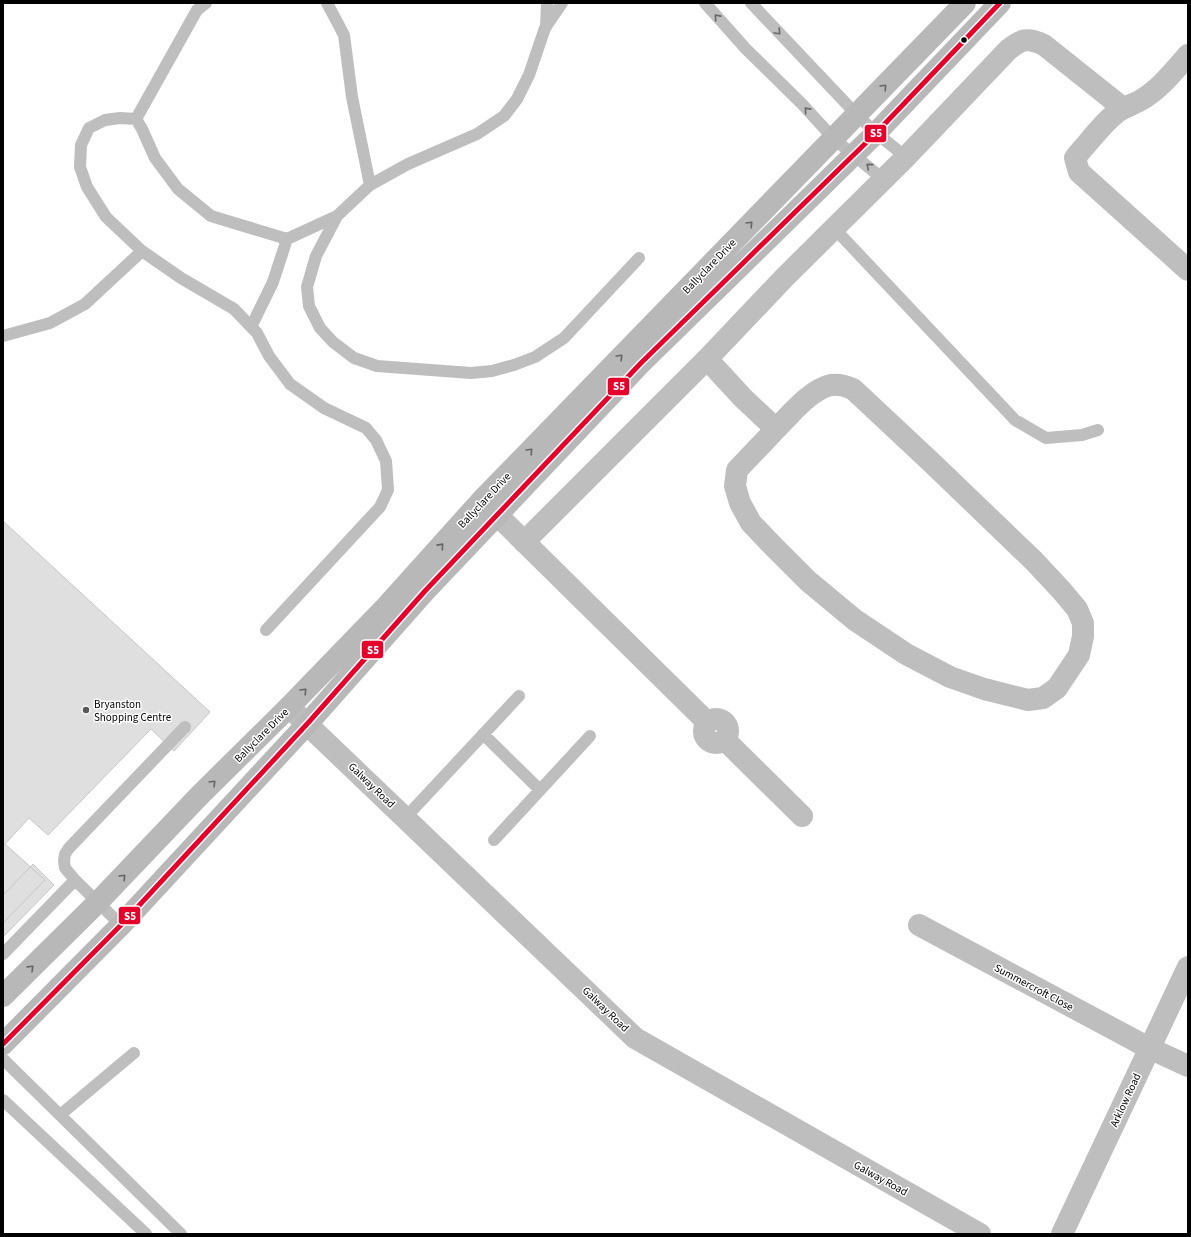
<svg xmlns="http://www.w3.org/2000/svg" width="1191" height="1237" viewBox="0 0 1191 1237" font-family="'Source Sans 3',sans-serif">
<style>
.building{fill:#dfdfdf;stroke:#c7c7c7}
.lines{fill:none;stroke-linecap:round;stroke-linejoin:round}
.lane{stroke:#bebebe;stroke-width:12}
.street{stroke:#bebebe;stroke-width:22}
.secondary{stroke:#b8b8b8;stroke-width:22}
.bus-1-casing{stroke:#fff;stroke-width:8}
.bus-1{stroke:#e4002b;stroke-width:5}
.oneway{stroke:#686868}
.oneway2{stroke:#656565}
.bus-dot{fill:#000;stroke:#fff;stroke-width:1.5}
.poi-dot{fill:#595959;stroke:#fff;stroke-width:1.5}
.labels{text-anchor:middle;stroke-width:3;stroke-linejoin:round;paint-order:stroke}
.street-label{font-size:11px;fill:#000;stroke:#fff}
.poi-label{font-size:11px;fill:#000;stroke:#fff;text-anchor:start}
.line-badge{stroke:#fff;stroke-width:1.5}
.badge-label{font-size:11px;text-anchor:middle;font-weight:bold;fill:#fff}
</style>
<rect width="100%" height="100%" fill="#fff"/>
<!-- building -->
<path class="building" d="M3 521 210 712 174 751 151 729 48 835 29 818 5 844 45 880 3 923Z
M33 864 54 885 3 937V895Z"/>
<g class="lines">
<!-- lane -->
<path class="lane" d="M327 3 344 35 352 97 370 185
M562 3 545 28 529 75 517 99 504 116 477 134 408 164 370 185 337 216 316 256 307 287 309 306 320 328 333 342 354 358 377 366 471 373 492 371 514 365 535 357 564 338 639 258
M705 3 746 49 802 104 834 139 883 179
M751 3 857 115 876 133 906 157
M546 27 547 3
M136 119 197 10 206 3
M834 228 1015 420 1046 438 1082 435 1098 430
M251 327 273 282 287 239
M3 336 50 323 85 304 142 251
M266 630 380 507 388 490 386 461 376 440 366 428 324 408 290 384 269 356 257 333 234 309 181 278 142 251 106 217 87 187 80 167 81 145 89 128 105 120 120 118 136 119 142 129 155 158 178 189 211 216 287 239 337 216
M483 734 540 790
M406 817 519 696
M494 840 590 736
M121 925 75 880 65 868 64 861 65 854 69 848 185 727
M3 954 75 880
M3 1059 181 1234
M3 1100 146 1234
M60 1115 134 1053"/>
<!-- street -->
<path class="street" d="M1188 55C1174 71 1159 90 1141 100 1133 105 1123 107 1116 113 1102 124 1090 141 1078 154L1075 158 1079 172 1188 270
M707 359 743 398 776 429C790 415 811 389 831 385 839 384 846 386 853 389L931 462 1034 561 1062 591 1077 609 1083 623V636L1079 655 1057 688 1043 698 1028 700 984 689 950 677 906 654 855 620 808 581 774 547 751 523 740 503 735 486 737 470 776 429
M484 502 707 722
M524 542 707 359 785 277 906 157 1008 50C1021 39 1028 37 1044 45L1123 108
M289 707 635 1038 980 1234
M704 731a12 12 0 1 1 24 0a12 12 0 1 1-24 0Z
M725 740 802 816
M919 925 1149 1048 1188 1066
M1062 1234 1188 967"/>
<!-- secondary -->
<path class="secondary" d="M3 996 98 902 199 796 289 707 384 609 482 500 965 3
M3 1044 121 925 308 723 425 591 641 363 876 133 1000 3"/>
<defs>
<path id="bus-1" d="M3 1044 121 925 308 723 425 591 641 363 876 133 1000 3"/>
</defs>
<!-- bus-1 casing -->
<use href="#bus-1" class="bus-1-casing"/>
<!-- bus-1 -->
<use href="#bus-1" class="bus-1"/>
</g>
<!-- one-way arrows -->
<defs><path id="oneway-chevron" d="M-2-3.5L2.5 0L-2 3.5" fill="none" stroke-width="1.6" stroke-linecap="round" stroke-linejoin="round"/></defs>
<g class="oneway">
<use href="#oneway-chevron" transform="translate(717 17) rotate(-132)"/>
<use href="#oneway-chevron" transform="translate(778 32) rotate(47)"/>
<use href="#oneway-chevron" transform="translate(807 110) rotate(-132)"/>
<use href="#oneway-chevron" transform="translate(869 166) rotate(-140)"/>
</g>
<g class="oneway2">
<use href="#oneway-chevron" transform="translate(884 87) rotate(-46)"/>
<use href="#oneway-chevron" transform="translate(750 224) rotate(-46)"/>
<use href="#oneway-chevron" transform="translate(620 357) rotate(-46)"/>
<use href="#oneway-chevron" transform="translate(530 451) rotate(-46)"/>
<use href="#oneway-chevron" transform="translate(441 546) rotate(-48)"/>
<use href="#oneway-chevron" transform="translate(304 691) rotate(-47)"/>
<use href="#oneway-chevron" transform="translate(213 783) rotate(-45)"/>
<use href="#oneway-chevron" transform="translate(123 877) rotate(-46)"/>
<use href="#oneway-chevron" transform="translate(31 968) rotate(-44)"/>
</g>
<!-- markers -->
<circle class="bus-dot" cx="964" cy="40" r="3.5"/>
<circle class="poi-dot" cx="86" cy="710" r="4"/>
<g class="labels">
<!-- street labels -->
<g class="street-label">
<text transform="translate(709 266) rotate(-46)" y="4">Ballyclare Drive</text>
<text transform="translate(484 500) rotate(-47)" y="4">Ballyclare Drive</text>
<text transform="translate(261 735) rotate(-45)" y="4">Ballyclare Drive</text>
<text transform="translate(372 785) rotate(44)" y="4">Galway Road</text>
<text transform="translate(1034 987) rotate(28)" y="4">Summercroft Close</text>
<text transform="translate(606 1009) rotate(44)" y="4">Galway Road</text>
<text transform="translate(1125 1100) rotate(-65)" y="4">Arklow Road</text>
<text transform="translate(881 1178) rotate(29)" y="4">Galway Road</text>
</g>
<!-- poi labels -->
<g class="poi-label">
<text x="94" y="708">Bryanston<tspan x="94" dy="13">Shopping Centre</tspan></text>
</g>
</g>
<g class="line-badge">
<rect x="864" y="124" width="23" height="19" rx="4" fill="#e4002b"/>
<rect x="607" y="377" width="23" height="19" rx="4" fill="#e4002b"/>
<rect x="361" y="640" width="23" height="19" rx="4" fill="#e4002b"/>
<rect x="118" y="906" width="23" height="19" rx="4" fill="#e4002b"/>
</g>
<g class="badge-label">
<text x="876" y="137">S5</text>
<text x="619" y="390">S5</text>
<text x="373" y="654">S5</text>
<text x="130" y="920">S5</text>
</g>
<!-- border -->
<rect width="1191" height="1237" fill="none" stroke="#000000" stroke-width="8"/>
</svg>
